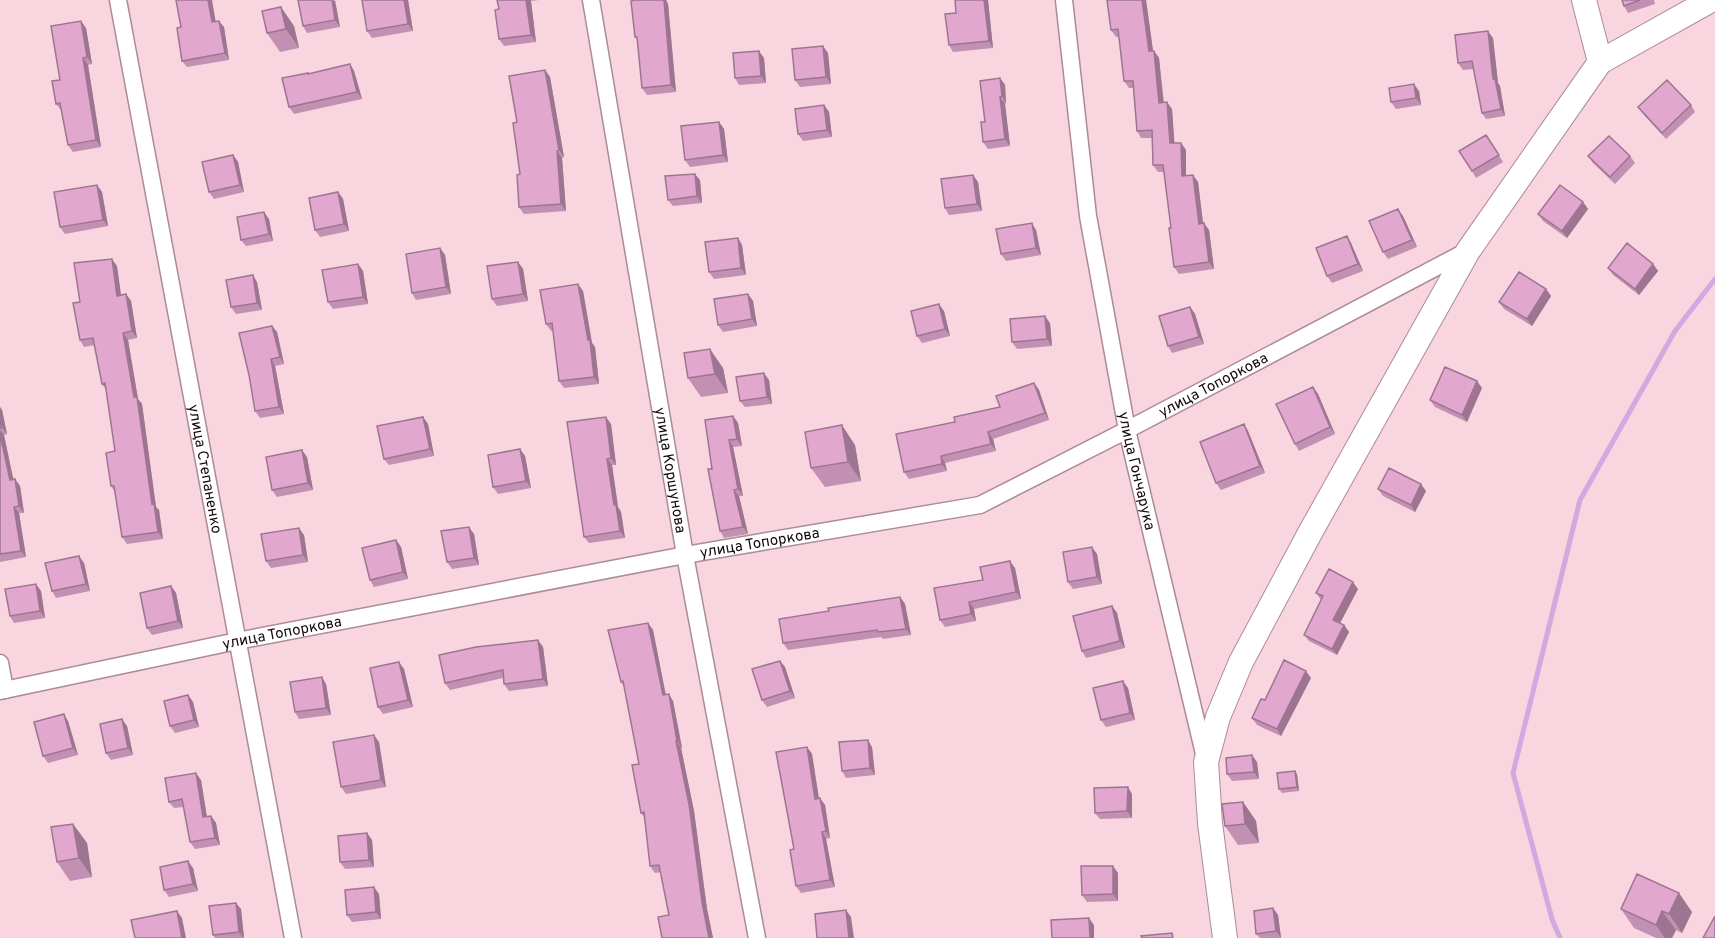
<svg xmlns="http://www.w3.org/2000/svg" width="1715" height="938" viewBox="0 0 1715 938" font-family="Overpass,sans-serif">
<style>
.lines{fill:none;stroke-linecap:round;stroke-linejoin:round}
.stream{stroke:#cfa9df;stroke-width:5}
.street-casing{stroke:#ac8b94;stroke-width:19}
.secondary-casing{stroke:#ac8b94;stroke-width:26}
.street{stroke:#fff;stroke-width:16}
.secondary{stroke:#fff;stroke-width:24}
.wall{fill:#c290b2}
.shaded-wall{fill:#9e7591}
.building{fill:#e1a7cf;stroke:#9e7591;stroke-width:1.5}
.labels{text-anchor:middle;stroke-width:5;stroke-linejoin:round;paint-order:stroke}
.street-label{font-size:15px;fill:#13080b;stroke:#fff}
</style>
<rect width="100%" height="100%" fill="#f9d5df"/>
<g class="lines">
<!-- stream -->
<path class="stream" d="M1560 938 1552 919 1513 773 1580 500 1675 331 1715 279"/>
<defs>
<g id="street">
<path id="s1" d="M118 0 293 938"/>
<path id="s2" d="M591 0 685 555 757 938"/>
<path id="s3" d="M1064 0 1088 216 1127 430 1205 758"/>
<path d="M0 663 5 690"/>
<path id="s4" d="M0 691 237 641 685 555 980 505 1127 430 1467 251"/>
</g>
<path id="secondary" d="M1584 0 1600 62
M1225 938 1210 823 1206 762 1218 717 1241 662 1311 531 1468 251 1600 62 1711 0"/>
</defs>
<!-- street casing -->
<use href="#street" class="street-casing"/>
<!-- secondary casing -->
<use href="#secondary" class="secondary-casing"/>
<!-- street -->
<use href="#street" class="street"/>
<!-- secondary -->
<use href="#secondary" class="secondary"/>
</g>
<!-- wall -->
<path class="wall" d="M335 0 340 27 307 33 303 26Z
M362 0H408L413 31 372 38 367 31Z
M497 0H539L531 1 536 42 504 46 499 39V9Z
M635 0H666L668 4 676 92 647 95 642 88 637 39 635 37Z
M988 0 993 48 953 52 949 45 956 13Z
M1107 0H1146L1153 51H1154L1159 58 1164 102 1172 109 1174 143H1181L1186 150V176L1193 175 1198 182 1203 223 1209 230 1214 269 1179 274 1174 267 1171 228 1164 172H1158L1153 165V138H1141L1137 131 1133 88H1129L1124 81 1119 37H1116L1111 30Z
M1622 0H1654L1655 4 1628 13 1624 6Z
M216 21 224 27 229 60 187 67 182 61 181 27Z
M294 26 299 48 280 52 267 33Z
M86 28 92 64 88 65 101 147 73 152 68 145 61 110 56 104 60 80Z
M1493 38 1498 83 1500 86 1505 116 1486 119 1482 113 1474 69 1463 70 1458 63Z
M828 53 831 84 800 87 795 80Z
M764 58 766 83 739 85 735 78Z
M350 64 354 71 362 99 294 114 289 107Z
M545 70 550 77 564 157 562 158 566 211 524 214 519 207 520 174 517 122Z
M1000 78 1005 85 1006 103 1005 104 1010 146 988 149 983 142 985 122Z
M1419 91 1421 105 1396 109 1391 102Z
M824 105 829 112 832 137 803 141 798 134Z
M1691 105 1695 112 1666 139 1643 114 1638 107Z
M719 122 724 129 728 162 690 167 685 160Z
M1491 142 1503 162 1476 178 1472 171Z
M233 155 238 162 244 192 214 199 209 192Z
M1588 156H1630L1635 163 1615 184 1593 163Z
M700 180 702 203 673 206 668 200Z
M978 182 982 211 949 215 945 208Z
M97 185 102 192 108 226 65 234 60 227Z
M338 192 343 199 349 231 320 237 315 230Z
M1583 202 1588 209 1567 238 1543 221 1538 214Z
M1403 216 1417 247 1388 259 1383 252Z
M269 219 273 241 246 246 241 240Z
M1036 230 1041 255 1006 261 1001 254Z
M1347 236 1351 243 1363 271 1332 283 1327 276Z
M738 238 742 245 746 275 714 279 709 272Z
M440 248 445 255 451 294 416 300 412 293Z
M518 262 523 269 528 301 497 306 492 299Z
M358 264 363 271 368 304 333 309 328 302Z
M1653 264 1658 271 1639 295 1613 275 1608 268Z
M117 266 121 295 126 294 131 301 137 338 128 340 138 399 142 404 156 507 159 510 163 539 127 544 122 537 115 492 111 486 115 451 107 391 102 384 95 345 84 347 80 340V302Z
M257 282 262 310 236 314 231 307Z
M1546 289 1551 296 1532 326 1504 309 1499 302Z
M583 291 592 343 595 347 599 384 564 388 559 381 553 331H551L546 324Z
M748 294 753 301 757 326 723 332 718 325Z
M1190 307 1195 314 1204 344 1172 353 1168 346Z
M944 311 950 336 922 343 917 336Z
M1050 323 1052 346 1017 349 1012 342Z
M272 326 277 332 284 364 275 366 284 414 260 418 255 411Z
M723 368 728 393 701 397 688 378Z
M769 380 772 404 745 407 740 401Z
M1034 383 1039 390 1049 420 993 439 996 451 945 463 947 471 909 479 904 472 955 422 1000 407Z
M1313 387 1318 394 1335 434 1299 451 1295 444Z
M1482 388 1467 422 1435 407 1430 400Z
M0 407 2 410 7 434 4 435 13 480 15 479 20 486 24 513H19L26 557 0 562Z
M733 416 738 423 742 446 733 447 743 496H739L748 534 724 538 720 531 712 469Z
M423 417 428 424 434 456 389 465 384 459Z
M611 424 616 465H612L618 507 621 512 625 538 589 543 584 537Z
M1244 424 1248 431 1265 473 1221 490 1216 483Z
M855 445 861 481 825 487 811 468Z
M520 449 525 456 531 488 498 494 493 487Z
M307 457 313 490 277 497 272 490Z
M1378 489 1426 491 1415 512 1383 496Z
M474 534 479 565 452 569 447 562Z
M304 535 308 562 271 568 266 561Z
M396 540 401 547 408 579 374 587 370 580Z
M1097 554 1102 584 1073 589 1068 582Z
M84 563 90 591 56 598 52 591Z
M1015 568 1021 599 974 609 976 621 945 627 940 620Z
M171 586 176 593 183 628 152 635 147 628Z
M1358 589 1340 623 1344 625 1349 632 1337 655 1309 641 1304 635 1321 600 1316 593Z
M41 591 45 618 14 623 10 616Z
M900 597 905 604 911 635 883 639 881 637 788 650 783 643 829 611Z
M1112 606 1117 613 1125 648 1086 658 1082 651Z
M648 623 653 630 666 695 673 701 682 748H681L694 811 707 909 713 938H662L669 915 661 872 655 873 650 866 644 817 641 813 639 764 624 686 621 682Z
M543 647 548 686 509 691 504 684 503 678 450 690 445 683Z
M780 661 785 667 795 698 767 707 762 700Z
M404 669 413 707 383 714 378 707Z
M1311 678 1281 736 1257 725 1252 718 1265 700Z
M326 684 331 715 299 719 295 712Z
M1128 688 1135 720 1106 727 1101 720Z
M188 695 193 702 199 727 175 733 170 726Z
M68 721 78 755 48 763 43 756Z
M127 726 133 755 111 760 106 753Z
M379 742 386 787 346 794 341 787Z
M807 747 812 754 819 798 825 805 830 838 826 839 835 887 801 893 796 886 794 849Z
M872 747 875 775 846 778 842 771Z
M1257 762 1259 779 1232 781 1227 774Z
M1295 771 1297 774 1299 791 1282 793 1279 789Z
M201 780 207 817 211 816 216 823 220 845 195 849 190 842 184 807 174 808 169 802Z
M1132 794V818L1100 819 1095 813Z
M1243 802 1256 821 1259 843 1238 845 1225 826Z
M73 824 87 843 92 877 70 881 57 862Z
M367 833 372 840 374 867 345 869 340 862Z
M193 868 198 891 169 897 164 890Z
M1118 873V901L1087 902 1082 895Z
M379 894 381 919 352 922 347 915Z
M1273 908 1278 915 1281 938H1260L1256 934Z
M241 909 244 938H215L213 935Z
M1621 909 1692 912 1682 933 1676 930 1672 938H1656L1634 928Z"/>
<!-- shaded-wall -->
<path class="shaded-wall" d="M208 0H212L217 29 212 22Z
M332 0 335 1 340 27 335 20Z
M404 0H408L413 31 408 24Z
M526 0H530L531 1 536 42 531 35Z
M664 0H666L668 4 676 92 671 85Z
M984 0H988L993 48 989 41Z
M1142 0H1146L1154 58 1149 51Z
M281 7 294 26 299 48 286 29Z
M81 21 86 28 92 64 87 57Z
M219 21 224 27 229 60 225 53Z
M1488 31 1493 38 1498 83 1500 86 1505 116 1501 109 1493 79Z
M823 46 828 53 831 84 826 77Z
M759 51 764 58 766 83 761 76Z
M1154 51 1159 58 1164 110 1159 103Z
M83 58 88 65 101 147 96 140Z
M350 64 354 71 362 99 357 92Z
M545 70 550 77 564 157 559 150Z
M1000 78 1005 85 1006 103 1002 96Z
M1414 84 1419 91 1421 105 1416 98Z
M1000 97 1005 104 1010 146 1005 139Z
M1167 102 1172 109 1175 150 1170 143Z
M824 105 829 112 832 137 827 130Z
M719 122 724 129 728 162 723 155Z
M1181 143 1186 150V183L1182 176Z
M557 151 562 158 566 211 561 204Z
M233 155 238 162 244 192 240 185Z
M695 174 700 180 702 203 697 196Z
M973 175 978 182 982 211 977 204Z
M1193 175 1198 182 1204 231 1199 224Z
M97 185 102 192 108 226 103 220Z
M338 192 343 199 349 231 344 224Z
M1583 202 1588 209 1567 238 1562 231Z
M1398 209 1403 216 1417 247 1412 240Z
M264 212 269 219 273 241 269 234Z
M1032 223 1036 230 1041 255 1036 248Z
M1204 223 1209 230 1214 269 1209 262Z
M1347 236 1351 243 1363 271 1358 264Z
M738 238 742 245 746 275 741 268Z
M440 248 445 255 451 294 446 287Z
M112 259 117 266 122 303 117 296Z
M518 262 523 269 528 301 523 294Z
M358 264 363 271 368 304 363 297Z
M1653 264 1658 271 1639 295 1635 289Z
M253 275 257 282 262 310 257 303Z
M578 284 583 291 592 343 595 347 599 384 594 377Z
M1546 289 1551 296 1532 326 1527 319Z
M126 294 131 301 137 338 132 331Z
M748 294 753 301 757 326 752 319Z
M939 304 944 311 950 336 945 329Z
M1190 307 1195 314 1204 344 1199 337Z
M1045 316 1050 323 1052 346 1047 339Z
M272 326 277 332 284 364 280 357Z
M123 333 128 340 138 399 142 404 156 507 159 510 163 539 158 532 152 504Z
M710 349 723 368 728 393 715 374Z
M271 359 275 366 284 414 279 407Z
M764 373 769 380 772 404 767 397Z
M1477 381 1482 388 1467 422 1462 415Z
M1034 383 1039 390 1049 420 1045 413Z
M1313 387 1318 394 1335 434 1330 427Z
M0 407 2 410 7 434 2 427 0 416Z
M733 416 738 423 742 446 737 439Z
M423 417 428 424 434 456 430 449Z
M606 417 611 424 616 465 611 458Z
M1244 424 1248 431 1265 473 1260 466Z
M842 425 855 445 861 481 848 462Z
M0 430 4 435 15 487 10 480 0 434Z
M988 432 993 439 996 451 991 444Z
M729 440 733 447 743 496 738 489Z
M520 449 525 456 531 488 526 481Z
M302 450 307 457 313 490 308 483Z
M941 456 945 463 947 471 942 464Z
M607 459 612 465 618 507 621 512 625 538 620 531 614 505Z
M15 479 20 486 24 513 19 506Z
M1421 484 1426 491 1415 512 1411 505Z
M734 490 739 496 748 534 743 527Z
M14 507 19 513 26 557 21 551Z
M469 527 474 534 479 565 474 558Z
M299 528 304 535 308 562 303 555Z
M396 540 401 547 408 579 403 572Z
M1092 547 1097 554 1102 584 1097 577Z
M79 556 84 563 90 591 86 584Z
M1010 561 1015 568 1021 599 1016 592Z
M1353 582 1358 589 1338 627 1333 620Z
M36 584 41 591 45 618 40 611Z
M171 586 176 593 183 628 178 621Z
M900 597 905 604 911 635 906 629Z
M969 602 974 609 976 621 971 614Z
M1112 606 1117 613 1125 648 1120 641Z
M648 623 653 630 667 702 663 695Z
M1344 625 1349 632 1337 655 1332 649Z
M538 640 543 647 548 686 543 679Z
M780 661 785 667 795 698 790 691Z
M399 662 404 669 413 707 408 700Z
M1306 671 1311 678 1281 736 1277 729Z
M322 677 326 684 331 715 326 708Z
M1123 681 1128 688 1135 720 1130 713Z
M669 694 673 701 682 748 677 741Z
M188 695 193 702 199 727 194 720Z
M64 714 68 721 78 755 73 748Z
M122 719 127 726 133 755 128 748Z
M374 735 379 742 386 787 381 780Z
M868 740 872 747 875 775 870 768Z
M676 741 681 748 694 811 707 909 713 938H709L702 902Z
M807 747 812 754 820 806 815 799Z
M1252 755 1257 762 1259 779 1254 772Z
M1295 771 1297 774 1299 791 1297 787Z
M196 773 201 780 208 824 203 817Z
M1128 787 1132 794V818L1127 811Z
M820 798 825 805 830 838 826 831Z
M1243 802 1256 821 1259 843 1245 824Z
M211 816 216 823 220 845 215 838Z
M73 824 87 843 92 877 79 858Z
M822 832 826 839 835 887 830 880Z
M367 833 372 840 374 867 369 860Z
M188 861 193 868 198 891 193 884Z
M1113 866 1118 873V901L1113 894Z
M374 887 379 894 381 919 376 912Z
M1679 893 1692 912 1682 933 1669 914Z
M236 903 241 909 244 938 239 932Z
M1273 908 1278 915 1281 938 1276 931Z
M846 910 851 917 854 938H849Z
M177 911 182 918 186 938H182Z
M1662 911 1676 930 1672 938H1665L1656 925Z
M1089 918 1094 925V938H1090Z"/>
<!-- building -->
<path class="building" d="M176 0H208L212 22 219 21 225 53 182 61 177 28 181 27Z
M298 0H332L335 20 303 26Z
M362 0H404L408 24 367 31Z
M497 0H526L531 35 499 39 495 10 499 9Z
M635 0H664L671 85 642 88 637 37H635L631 1Z
M955 0H984L989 41 949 45 945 14 956 13Z
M1107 0H1142L1149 51H1154L1159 103 1167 102 1170 143H1181L1182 176 1193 175 1199 224 1204 223 1209 262 1174 267 1169 228H1171L1163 165H1153L1152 130 1137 131 1133 81H1124L1118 29 1111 30Z
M1622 0H1640L1624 6Z
M281 7 286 29 267 33 262 11Z
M81 21 87 57 83 58 96 140 68 145 60 103 56 104 52 81 60 80 51 26Z
M1488 31 1493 79H1495L1501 109 1482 113 1472 61 1458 63 1455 35Z
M823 46 826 77 795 80 792 49Z
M759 51 761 76 735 78 733 53Z
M350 64 357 92 289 107 282 78 308 73V74Z
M545 70 559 150 557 151 561 204 519 207 517 175 520 174 513 123 517 122 509 76Z
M1000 78 1002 96 1000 97 1005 139 983 142 981 122H985L980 81Z
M1667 80 1691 105 1662 133 1638 107Z
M1414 84 1416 98 1391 102 1389 88Z
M824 105 827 130 798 134 795 109Z
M719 122 723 155 685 160 681 126Z
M1486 135 1499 155 1472 171 1459 151Z
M1609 136 1630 156 1610 177 1588 156Z
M233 155 240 185 209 192 202 162Z
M695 174 697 196 668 200 665 176Z
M973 175 977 204 945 208 941 179Z
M97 185 103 220 60 227 54 192Z
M1560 185 1583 202 1562 231 1538 214Z
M338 192 344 224 315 230 309 198Z
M1398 209 1412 240 1383 252 1369 221Z
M264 212 269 234 241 240 237 217Z
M1032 223 1036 248 1001 254 996 229Z
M1347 236 1358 264 1327 276 1316 248Z
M738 238 741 268 709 272 705 242Z
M1627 243 1653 264 1635 289 1608 268Z
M440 248 446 287 412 293 406 254Z
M112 259 117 296 126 294 132 331 123 333 134 397H137L152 504 154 503 158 532 122 537 114 486H111L106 453 115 451 105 383 102 384 93 338 80 340 73 303 80 302 74 263Z
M518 262 523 294 492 299 487 266Z
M358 264 363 297 328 302 322 270Z
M1519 272 1546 289 1527 319 1499 302Z
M253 275 257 303 231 307 226 280Z
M578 284 588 340H590L594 377 559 381 552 323 546 324 540 290Z
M748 294 752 319 718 325 714 299Z
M939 304 945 329 917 336 911 311Z
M1190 307 1199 337 1168 346 1159 316Z
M1045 316 1047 339 1012 342 1010 319Z
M272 326 280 357 271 359 279 407 255 411 249 375 239 333Z
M710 349 715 374 688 378 684 353Z
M1445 367 1477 381 1462 415 1430 400Z
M764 373 767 397 740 401 736 377Z
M1034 383 1045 413 988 432 991 444 941 456 942 464 904 472 896 434 955 422 954 417 1000 407 996 396Z
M1313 387 1330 427 1295 444 1276 404Z
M0 416 2 427 0 428Z
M733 416 737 439 729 440 738 489 734 490 743 527 720 531 708 469H712L705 420Z
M423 417 430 449 384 459 377 426Z
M606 417 611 458 607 459 614 505H616L620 531 584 537 567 422Z
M1244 424 1260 466 1216 483 1200 442Z
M842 425 848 462 811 468 805 432Z
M0 434 10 480 15 479 19 506 14 507 21 551 0 554Z
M520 449 526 481 493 487 488 455Z
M302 450 308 483 272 490 266 457Z
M1389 468 1421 484 1411 505 1378 489Z
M469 527 474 558 447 562 441 531Z
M299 528 303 555 266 561 261 534Z
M396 540 403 572 370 580 362 548Z
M1092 547 1097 577 1068 582 1063 552Z
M79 556 86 584 52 591 45 563Z
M1010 561 1016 592 969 602 971 614 940 620 934 588 983 580 980 567Z
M1329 569 1353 582 1333 620 1344 625 1332 649 1304 635 1323 596 1316 593Z
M36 584 40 611 10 616 5 589Z
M171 586 178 621 147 628 140 593Z
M900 597 906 629 878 632 877 630 783 643 779 619 829 611 828 608Z
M1112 606 1120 641 1082 651 1073 616Z
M648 623 663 695 669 694 677 741H676L689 804 702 902 709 938H662L658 917 669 915 659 865 650 866 644 812 641 813 632 765 639 764 623 681 621 682 608 630Z
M538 640 543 679 504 684 503 670 445 683 439 655 476 647Z
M1284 660 1306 671 1277 729 1252 718 1261 699 1265 700Z
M780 661 790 691 762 700 752 669Z
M399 662 408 700 378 707 370 668Z
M322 677 326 708 295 712 290 682Z
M1123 681 1130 713 1101 720 1093 688Z
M188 695 194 720 170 726 164 701Z
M64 714 73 748 43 756 34 722Z
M122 719 128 748 106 753 100 724Z
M374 735 381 780 341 787 333 742Z
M868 740 870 768 842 771 839 742Z
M807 747 815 799 820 798 826 831 822 832 830 880 796 886 790 850 794 849 776 752Z
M1252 755 1254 772 1227 774 1226 758Z
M1295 771 1297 787 1279 789 1277 773Z
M196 773 203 817 211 816 215 838 190 842 182 799 169 802 165 778Z
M1128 787 1127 811 1095 813 1094 788Z
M1243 802 1245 824 1225 826 1222 804Z
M73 824 79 858 57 862 51 827Z
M367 833 369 860 340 862 338 836Z
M188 861 193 884 164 890 160 867Z
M1081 866H1113V894L1082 895Z
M1637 874 1679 893 1669 914 1662 911 1656 925 1621 909Z
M374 887 376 912 347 915 345 890Z
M236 903 239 932 213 935 209 906Z
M1273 908 1276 931 1256 934 1254 911Z
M846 910 849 938H817L815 914Z
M177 911 182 938H135L131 920Z
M1715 916V938H1703Z
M1089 918 1090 938H1052L1051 920Z
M1172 933 1173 938H1142L1141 936Z"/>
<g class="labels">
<!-- street labels -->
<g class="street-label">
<text dy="5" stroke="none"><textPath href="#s4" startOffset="1260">улица Топоркова</textPath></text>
<text dy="5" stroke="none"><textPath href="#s1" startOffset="477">улица Степаненко</textPath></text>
<text dy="5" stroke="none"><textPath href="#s2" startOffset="477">улица Коршунова</textPath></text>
<text dy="5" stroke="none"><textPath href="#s3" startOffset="477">улица Гончарука</textPath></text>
<text dy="5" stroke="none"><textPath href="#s4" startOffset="774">улица Топоркова</textPath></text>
<text dy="5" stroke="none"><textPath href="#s4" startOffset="288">улица Топоркова</textPath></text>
</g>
</g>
</svg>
